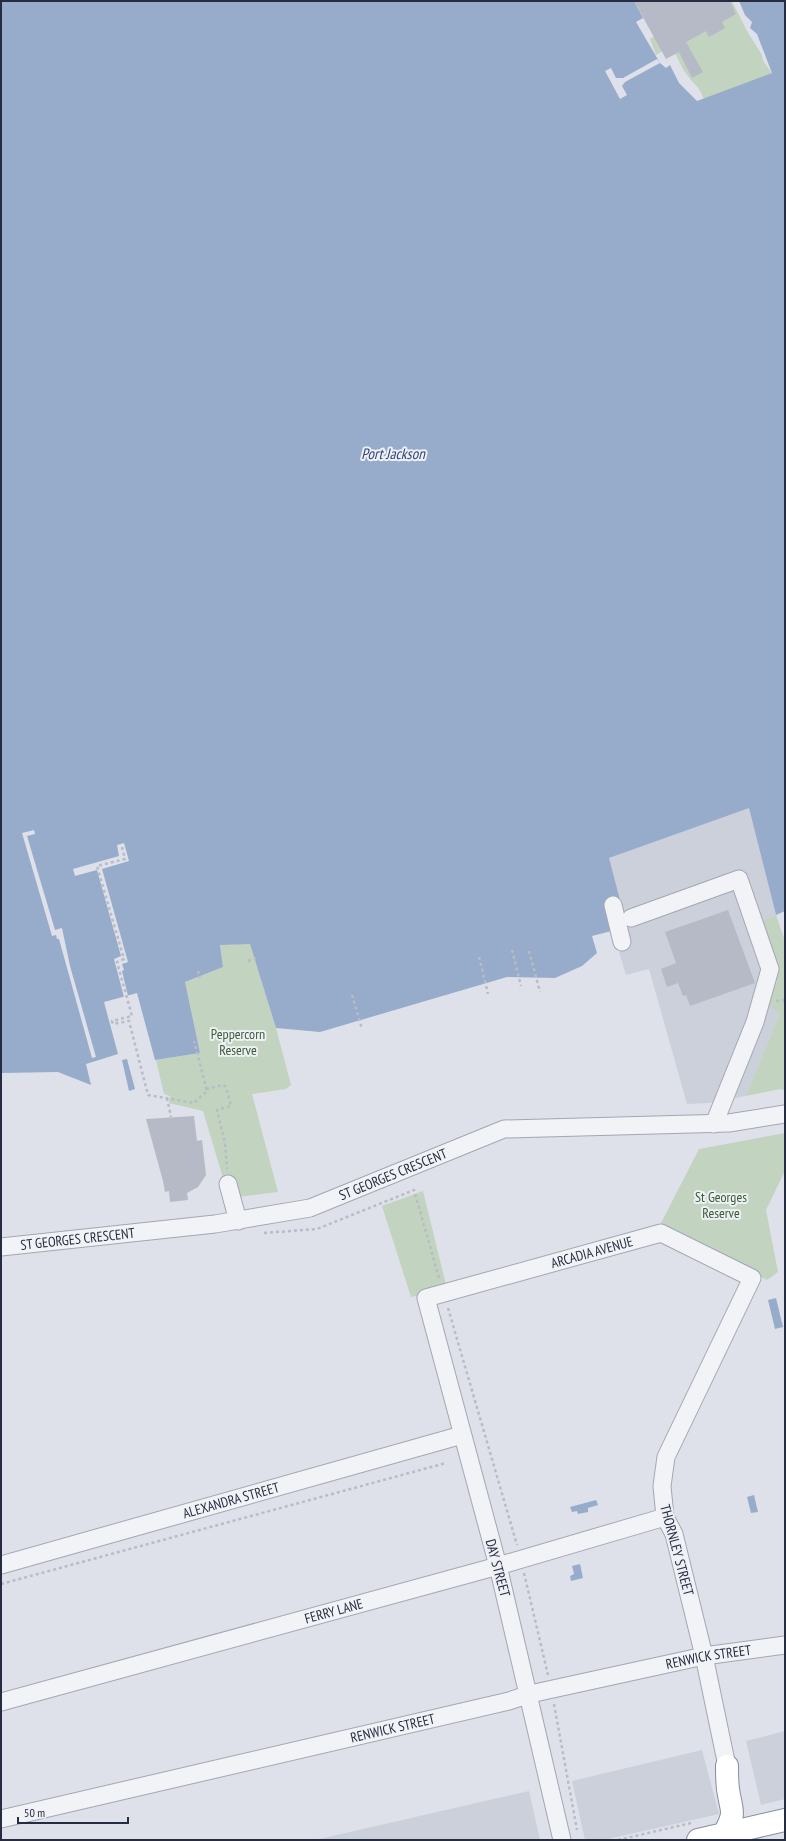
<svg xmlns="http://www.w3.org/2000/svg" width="786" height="1841" viewBox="0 0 786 1841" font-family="'PT Sans Narrow',sans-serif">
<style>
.built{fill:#ccd0db}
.green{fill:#c2d3bf}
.water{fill:#97abcb}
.pier{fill:#dee1e9}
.building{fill:#b5bac6}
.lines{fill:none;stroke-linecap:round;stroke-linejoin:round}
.minor-casing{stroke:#a3a7b3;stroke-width:19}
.highway-casing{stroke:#858da0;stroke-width:24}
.path{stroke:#b8bcc4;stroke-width:2.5;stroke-dasharray:3 3;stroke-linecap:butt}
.minor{stroke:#f1f3f7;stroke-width:17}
.highway{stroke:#fff;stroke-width:22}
.labels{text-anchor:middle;stroke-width:4;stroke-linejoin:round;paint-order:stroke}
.park-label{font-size:14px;fill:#375d33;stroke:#eef0f6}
.street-label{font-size:14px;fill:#262d41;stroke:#eef0f6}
.water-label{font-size:15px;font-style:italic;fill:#2e4777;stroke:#eef0f6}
</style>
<rect width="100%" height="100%" fill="#dee1e9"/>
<!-- built -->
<path class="built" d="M749 807 776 915 762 921 776 964 777 982 766 1004 780 1013 746 1096 709 1103 687 1104 649 969 626 975 613 932 609 858Z
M785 1731V1799L761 1805 746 1741Z
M702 1750 719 1814 604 1840H585L572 1781Z
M529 1791 540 1840H315Z"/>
<!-- green -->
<path class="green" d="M668 1H732L747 31 762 55 763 61 772 73 706 99 703 98C701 88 692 82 687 75 680 66 678 55 670 47L656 55 650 39 677 21Z
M776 915 785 941V1090L780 1089 746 1096 780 1013 766 1004 777 982 776 964 762 921Z
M235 944H250L276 1028 291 1085 286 1089 252 1094 278 1192 229 1198 203 1111 169 1103 170 1096 164 1094 156 1060 200 1053 185 982 223 967 220 945Z
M785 1133V1171L766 1210 778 1272 767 1280 660 1225 699 1149Z
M423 1191 447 1289 411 1297 382 1206Z"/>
<!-- water -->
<path class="water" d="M1 1H634L643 18 636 22 660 63 666 68 670 65 679 83 697 101 772 73 757 34 750 28 752 22 745 15 739 1H785V911L776 915 749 808 609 858 627 927 592 936 597 953 582 966 555 978 507 977 320 1032 276 1028 250 944 220 945 223 967 185 982 200 1053 155 1060 137 993 104 1002 118 1054 86 1064 91 1085 58 1072 1 1073Z
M127 1059 135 1089 129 1091 122 1060Z
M776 1298 783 1327 775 1329 768 1300Z
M754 1495 758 1512 751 1513 747 1497Z
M596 1500 598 1505 588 1508V1512L578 1514 577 1511 572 1512 570 1507Z
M580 1564 583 1578 571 1581 570 1576 574 1574 572 1566Z"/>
<!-- pier -->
<path class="pier" d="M657 59 660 63 625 82 622 86 627 95 620 99 605 71 611 68 616 78H623Z
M34 830 35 834 27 836 55 930 62 928 70 966 96 1057 92 1058 59 939H57L56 935 52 936 22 833Z
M124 843 129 861 102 869 128 962 122 964 124 970 122 971 128 996 124 997 114 959 121 956 97 870 75 876 73 869 119 856 117 845Z"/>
<!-- building -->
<path class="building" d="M634 1H730L736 14 722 22 725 28 709 37 706 31 686 42 703 72 692 78 679 52 666 59Z
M728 910 755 983 690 1006 686 995 683 996 678 983 667 987 661 969 676 963 665 932Z
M194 1116 197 1141 202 1140 206 1175 198 1187 187 1193 188 1200 170 1202 169 1191 165 1192 163 1181 146 1119Z"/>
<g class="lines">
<defs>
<g id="minor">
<path d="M613 905 622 942"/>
<path d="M631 918 739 879 770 969 755 1022 714 1124"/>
<path d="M228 1184 238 1221"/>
<path id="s1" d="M1 1247 215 1224 310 1208 504 1129 729 1123 785 1114"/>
<path id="s2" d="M1 1565 462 1435"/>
<path id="s3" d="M1 1702 498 1566 665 1517"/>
<path id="s4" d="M1 1819 509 1701 530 1694 704 1656 785 1645"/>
<path id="s5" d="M562 1840 498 1566 426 1298 661 1233 752 1278 666 1457 662 1486 665 1517 674 1534 704 1656 727 1766"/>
</g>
<path id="highway" d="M724 1834C737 1810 731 1812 728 1789 727 1781 727 1774 727 1766
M698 1840 785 1820"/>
</defs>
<!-- minor casing -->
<use href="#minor" class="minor-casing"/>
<!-- highway casing -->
<use href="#highway" class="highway-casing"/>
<!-- path -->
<path class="path" d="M122 847 125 859 97 866 124 959 117 962 132 1016 112 1021 113 1024 129 1021 148 1095 194 1103 207 1091 194 1041
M512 950 521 986
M529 951 540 992
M479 957 488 994
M248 961 256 958
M198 971 200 978
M352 995 362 1029
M776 1001 785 1000
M206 1089 223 1085 226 1087 231 1106 217 1110 225 1143 227 1169
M167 1098 171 1117
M264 1233 317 1229 414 1190 439 1278
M448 1308 517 1545
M524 1573 548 1675
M1 1584 446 1463
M554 1704 577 1830
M618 1840 691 1823"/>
<!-- minor -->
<use href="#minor" class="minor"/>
<!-- highway -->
<use href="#highway" class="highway"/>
</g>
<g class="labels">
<!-- park labels -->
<g class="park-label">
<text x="238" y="1039">Peppercorn<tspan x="238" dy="16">Reserve</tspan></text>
<text x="721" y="1202">St Georges<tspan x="721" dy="16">Reserve</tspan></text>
</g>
<!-- street labels -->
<g class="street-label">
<text dy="5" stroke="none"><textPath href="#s1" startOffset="401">ST GEORGES CRESCENT</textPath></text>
<text dy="5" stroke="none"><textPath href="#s1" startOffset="77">ST GEORGES CRESCENT</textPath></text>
<text dy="5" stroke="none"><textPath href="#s5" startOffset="731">ARCADIA AVENUE</textPath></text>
<text dy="5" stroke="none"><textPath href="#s2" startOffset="239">ALEXANDRA STREET</textPath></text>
<text transform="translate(677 1550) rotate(75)" y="5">THORNLEY STREET</text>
<text transform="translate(498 1568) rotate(75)" y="5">DAY STREET</text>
<text dy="5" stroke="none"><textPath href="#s3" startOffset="345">FERRY LANE</textPath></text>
<text dy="5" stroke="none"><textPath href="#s4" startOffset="726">RENWICK STREET</textPath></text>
<text dy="5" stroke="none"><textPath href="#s4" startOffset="402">RENWICK STREET</textPath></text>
</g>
<!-- water labels -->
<g class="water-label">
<text x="393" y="459">Port Jackson</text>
</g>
</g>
<!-- border -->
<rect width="786" height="1841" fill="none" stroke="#262d41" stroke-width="4"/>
<!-- scale -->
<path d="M18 1817v6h110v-6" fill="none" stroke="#262d41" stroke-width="2"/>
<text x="24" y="1817" font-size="12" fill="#262d41" stroke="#eef0f6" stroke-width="3" paint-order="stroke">50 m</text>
</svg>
